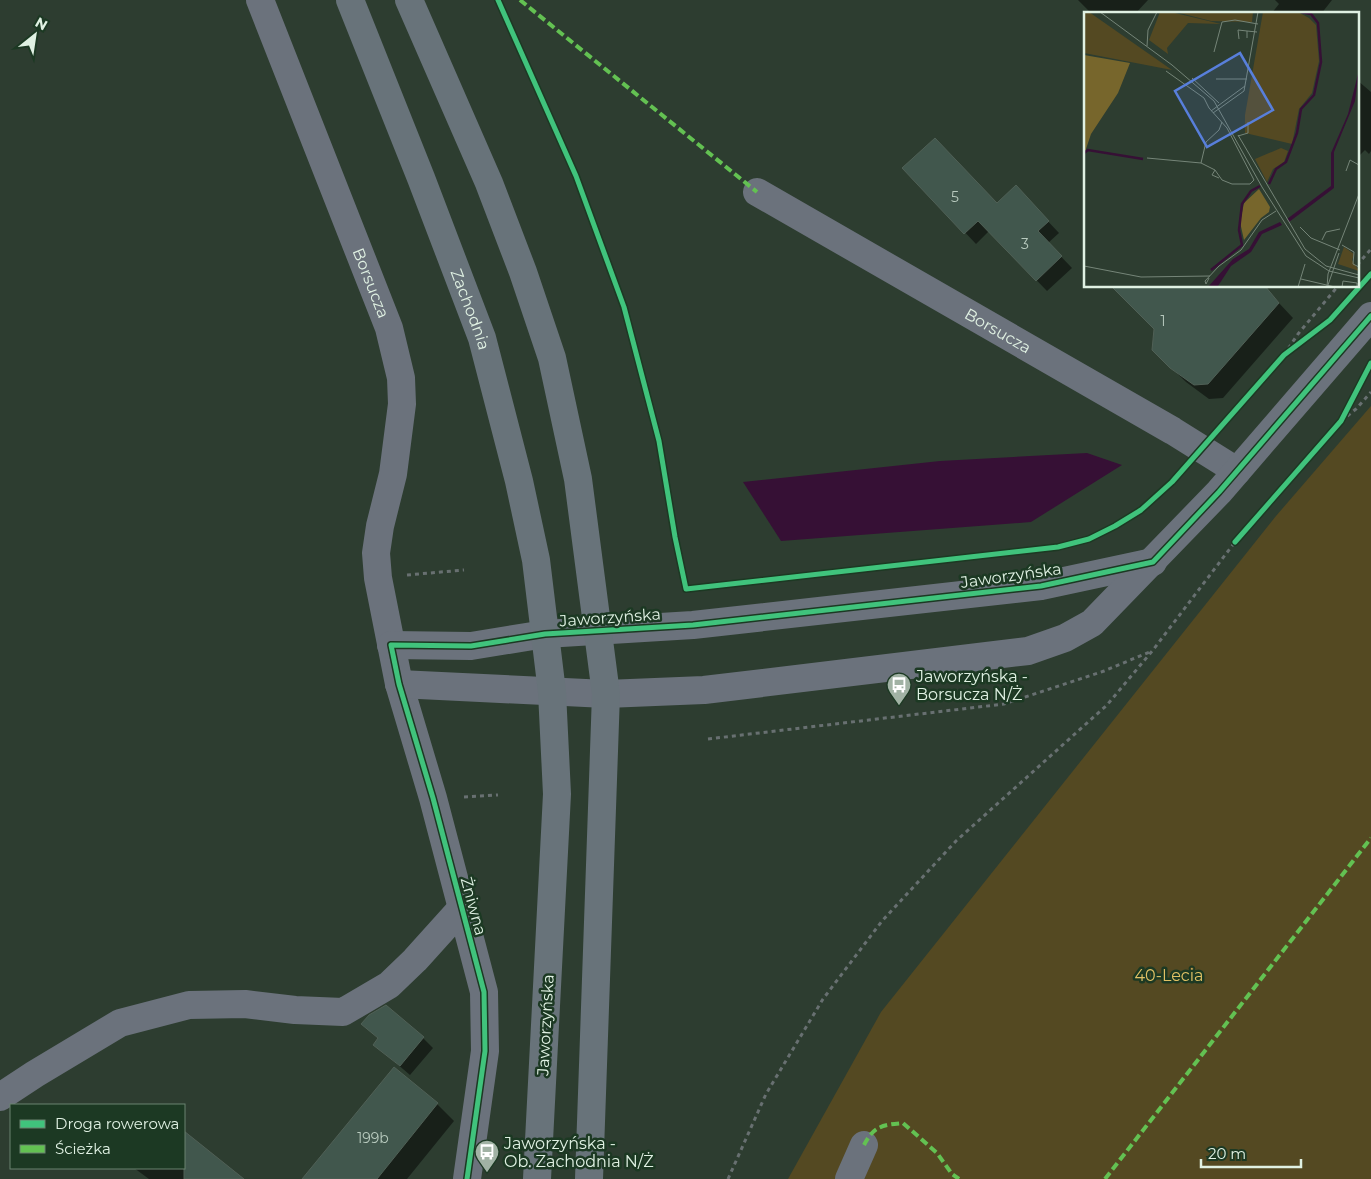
<svg xmlns="http://www.w3.org/2000/svg" width="1371" height="1179" viewBox="0 0 1371 1179" font-family="Montserrat,sans-serif">
<style>
.green{fill:#544922}
.water{fill:#361035}
.shadow{fill:#0007}
.building{fill:#41574d;stroke:#506056}
.lines{fill:none;stroke-linecap:round;stroke-linejoin:round}
.path{stroke:#687071;stroke-width:3;stroke-dasharray:4 4;stroke-linecap:butt}
.minor{stroke:#6b727c;stroke-width:28}
.major{stroke:#68737a;stroke-width:28}
.quiet{stroke:#63c152;stroke-width:4;stroke-dasharray:8 4;stroke-linecap:butt}
.cycleway-casing{stroke:#1c3923;stroke-width:8}
.cycleway{stroke:#40c37c;stroke-width:5}
.labels{text-anchor:middle;stroke-width:5;stroke-linejoin:round;paint-order:stroke}
.number-label{font-size:14px;fill:#b8cabe}
.street-label{font-size:16px;fill:#e0f1e3;stroke:#1c3923}
.poi-label{font-size:16px;fill:#e0f1e3;stroke:#1c3923;text-anchor:start}
.park-label{font-size:16px;fill:#e1c165;stroke:#1c3923}
.inset-river{fill:none;stroke:#361035;stroke-width:2.5}
.inset-road{fill:none;stroke:#758578;stroke-width:1}
.view{fill:#587fdb;fill-opacity:0.15;stroke:#587fdb;stroke-width:2.5}
.inset-edge{fill:none;stroke:#e0f1e3;stroke-width:2.5}
</style>
<rect width="100%" height="100%" fill="#2d3d30"/>
<!-- green -->
<path class="green" d="M1371 406V1179H788L881 1012 1276 516Z"/>
<!-- water -->
<path class="water" d="M1087 453 1122 465 1031 522 781 541 743 482 940 461Z"/>
<!-- shadow -->
<path class="shadow" d="M1078 0H1148L1135 14H1092Z
M1275 0H1274H1332L1321 14H1271L1279 4Z
M1357 80 1371 92V151L1369 154 1365 150 1357 158Z
M904 168 997 205 1026 198 1059 233 1048 243 1072 268 1047 291 989 231 976 244Z
M1264 287 1293 318 1223 398 1209 399 1186 382 1153 350Z
M363 1024 423 1038 433 1048 410 1075 375 1045 379 1039Z
M437 1104 454 1121 407 1179H303Z
M184 1133 228 1168 239 1179H149L134 1168H184Z"/>
<!-- building -->
<path class="building" d="M935 138 997 203 1016 185 1049 221 1038 231 1062 256 1036 281 978 221 964 234 902 168Z
M1111 286H1265L1279 303 1208 384 1194 385 1170 368 1152 350 1154 329Z
M386 1005 424 1037 400 1066 373 1045 378 1038 361 1024 369 1015Z
M394 1067 438 1103 377 1179H302Z
M184 1131 244 1179H184Z"/>
<g class="lines">
<!-- path -->
<path class="path" d="M1357 265 1371 249
M1284 355 1298 334 1338 286
M1341 421 1356 409 1371 392
M407 575 464 570
M708 739 1004 704 1104 671 1152 651
M464 797 498 795
M728 1179 766 1094 823 999 882 921 956 841 1107 705 1153 650 1235 542"/>
<!-- minor -->
<g class="minor">
<path id="s1" d="M260 0 389 328 401 378 402 404 393 474 380 526 376 553 378 578 399 684 433 798 484 992 485 1051 467 1179"/>
<path id="s2" d="M757 192 1173 431 1237 471"/>
<path d="M391 645 471 646 545 634 693 625 1041 586 1153 562"/>
<path d="M399 684 606 694 704 690 1028 651 1065 638 1092 623 1219 492 1371 316"/>
<path d="M0 1097 35 1074 120 1023 189 1005 245 1004 295 1010 343 1012 389 985 415 960 461 909"/>
<path d="M849 1179 864 1145"/>
</g>
<!-- major -->
<g class="major">
<path id="s3" d="M350 0 421 178 482 338 519 481 536 560 552 692 557 794 537 1179"/>
<path d="M409 0 489 183 523 272 552 358 578 479 606 694 589 1179"/>
</g>
<!-- quiet -->
<path class="quiet" d="M520 0 757 192
M864 1145C874 1125 884 1125 903 1123L937 1153 952 1174 959 1179
M1105 1179 1371 838"/>
<defs>
<path id="cycleway" d="M498 0 576 176 624 307 659 441 675 537 686 589 1058 547 1089 539 1115 526 1141 510 1172 482 1284 355 1330 320 1371 274
M1235 542 1341 421 1371 363
M467 1179 485 1051 484 992 433 798 399 684 391 645 471 646 545 634 693 625 1041 586 1153 562 1219 492 1371 316"/>
</defs>
<!-- cycleway casing -->
<use href="#cycleway" class="cycleway-casing"/>
<!-- cycleway -->
<use href="#cycleway" class="cycleway"/>
</g>
<!-- icons -->
<defs>
<symbol id="bus-pin" viewBox="-11 -11 22 30"><path d="M0 17L-7.5 6A9.5 9.5 0 1 1 7.5 6Z" fill="#a1b2a4" stroke="#1c3923"/><path d="M-5-6H5V4H4V6H2V4H-2V6H-4V4H-5ZM-3.5-4V0h7V-4ZM-3.5 1.2v1.5H-2V1.2ZM2 1.2v1.5H3.5V1.2Z" fill="#fff"/></symbol>
</defs>
<g fill-rule="evenodd">
<use href="#bus-pin" x="885" y="671" width="28" height="38"/>
<use href="#bus-pin" x="473" y="1138" width="28" height="38"/>
</g>
<g class="labels">
<!-- number labels -->
<g class="number-label">
<text x="955" y="202">5</text>
<text x="1025" y="249">3</text>
<text x="1163" y="326">1</text>
<text x="373" y="1143">199b</text>
</g>
<!-- street labels -->
<g class="street-label">
<text dy="6" stroke="none"><textPath href="#s1" startOffset="304">Borsucza</textPath></text>
<text dy="6" stroke="none"><textPath href="#s3" startOffset="332">Zachodnia</textPath></text>
<text dy="6" stroke="none"><textPath href="#s2" startOffset="278">Borsucza</textPath></text>
<text transform="translate(1011 575) rotate(-8)" y="6">Jaworzyńska</text>
<text transform="translate(610 617) rotate(-4)" y="6">Jaworzyńska</text>
<text transform="translate(474 906) rotate(75)" y="6">Żniwna</text>
<text transform="translate(545 1025) rotate(-87)" y="6">Jaworzyńska</text>
</g>
<!-- poi labels -->
<g class="poi-label">
<text x="916" y="682">Jaworzyńska -<tspan x="916" dy="18">Borsucza N/Ż</tspan></text>
<text x="504" y="1149">Jaworzyńska -<tspan x="504" dy="18">Ob. Zachodnia N/Ż</tspan></text>
</g>
<!-- park labels -->
<g class="park-label">
<text x="1169" y="981">40-Lecia</text>
</g>
</g>
<!-- overview -->
<g transform="translate(1084 12)">
<rect width="275" height="275" fill="#2d3d30"/>
<path d="M0 0H5L88 58 0 41ZM76 0H87L137 12 104 11 83 36 84 42 65 28ZM92 0H169L168 10 127 9ZM179 0H214L225 6 232 13 235 49 228 81 215 97 208 132 161 121V103ZM197 136 204 139 200 150 189 157 183 170 171 147ZM260 235 270 242 268 248 275 259 254 252Z" fill="#544922"/>
<path d="M0 43 46 51 34 81 7 122 0 143ZM175 177 186 195 185 200 177 206 160 228 156 210 160 191Z" fill="#77662c"/>
<path d="M275 58 271 89 250 140V176L205 210 203 207 247 174V141L264 102ZM196 210 198 213 178 222 167 240 147 254 134 274 124 275 149 247 165 237 175 220Z" fill="#361035"/>
<path class="inset-river" d="M0 141 4 138 59 147M185 172 192 157 202 150 213 121 217 97 230 83 237 50 234 11 227 2 217 0M127 258 158 233 155 218 158 192 167 179 176 174"/>
<path class="inset-road" d="M16 0 88 53 130 89 178 175 222 244 245 259 275 266M163 26V19L173 20M155 27 154 18 163 19M63 34 64 18 73 0M130 40 138 10 151 8 174 12M82 59 120 86 125 96 143 116 170 168 166 172H148L138 168 131 158 128 163 135 166M108 66 135 91M132 67H163M127 99 161 74M129 101 160 79 174 0M154 123 221 237 242 254 275 263M154 124 164 121V110M63 146 117 151M117 151 122 130 135 118 138 110M117 151 131 158M262 159 266 148 275 153M216 215 227 226 256 238M238 228 242 220 256 217M258 233 270 240 269 252 275 255M0 254 57 265 126 264M125 266 122 272 121 269 135 254 157 238 178 208 192 199M217 267 251 275M244 273 255 241M214 275 221 252M243 275 244 262 275 182M258 275 259 269 273 271V275"/>
<path class="view" d="M156 41 189 98 123 135 91 79Z"/>
<rect width="275" height="275" class="inset-edge"/>
</g>
<!-- legend -->
<rect x="10" y="1104" width="175" height="65" fill="#1c3923" stroke="#6a8370"/>
<rect x="20" y="1120" width="25" height="8" fill="#40c37c" stroke="#6a8370"/>
<text x="55" y="1129" font-size="15" fill="#e0f1e3">Droga rowerowa</text>
<rect x="20" y="1145" width="25" height="8" fill="#63c152" stroke="#6a8370"/>
<text x="55" y="1154" font-size="15" fill="#e0f1e3">Ścieżka</text>
<!-- north arrow -->
<g transform="translate(35 35) rotate(30)" stroke="#1c3923" stroke-width="4" paint-order="stroke">
<path d="M0-4L9 19L0 12L-9 19Z" fill="#e0f1e3"/>
<text y="-8" font-size="14" font-weight="bold" text-anchor="middle" fill="#e0f1e3">N</text>
</g>
<!-- scale -->
<path d="M1201 1159v8h100v-8" fill="none" stroke="#e0f1e3" stroke-width="2.5"/>
<text x="1208" y="1159" font-size="15" fill="#e0f1e3" stroke="#1c3923" stroke-width="4" paint-order="stroke">20 m</text>
</svg>
